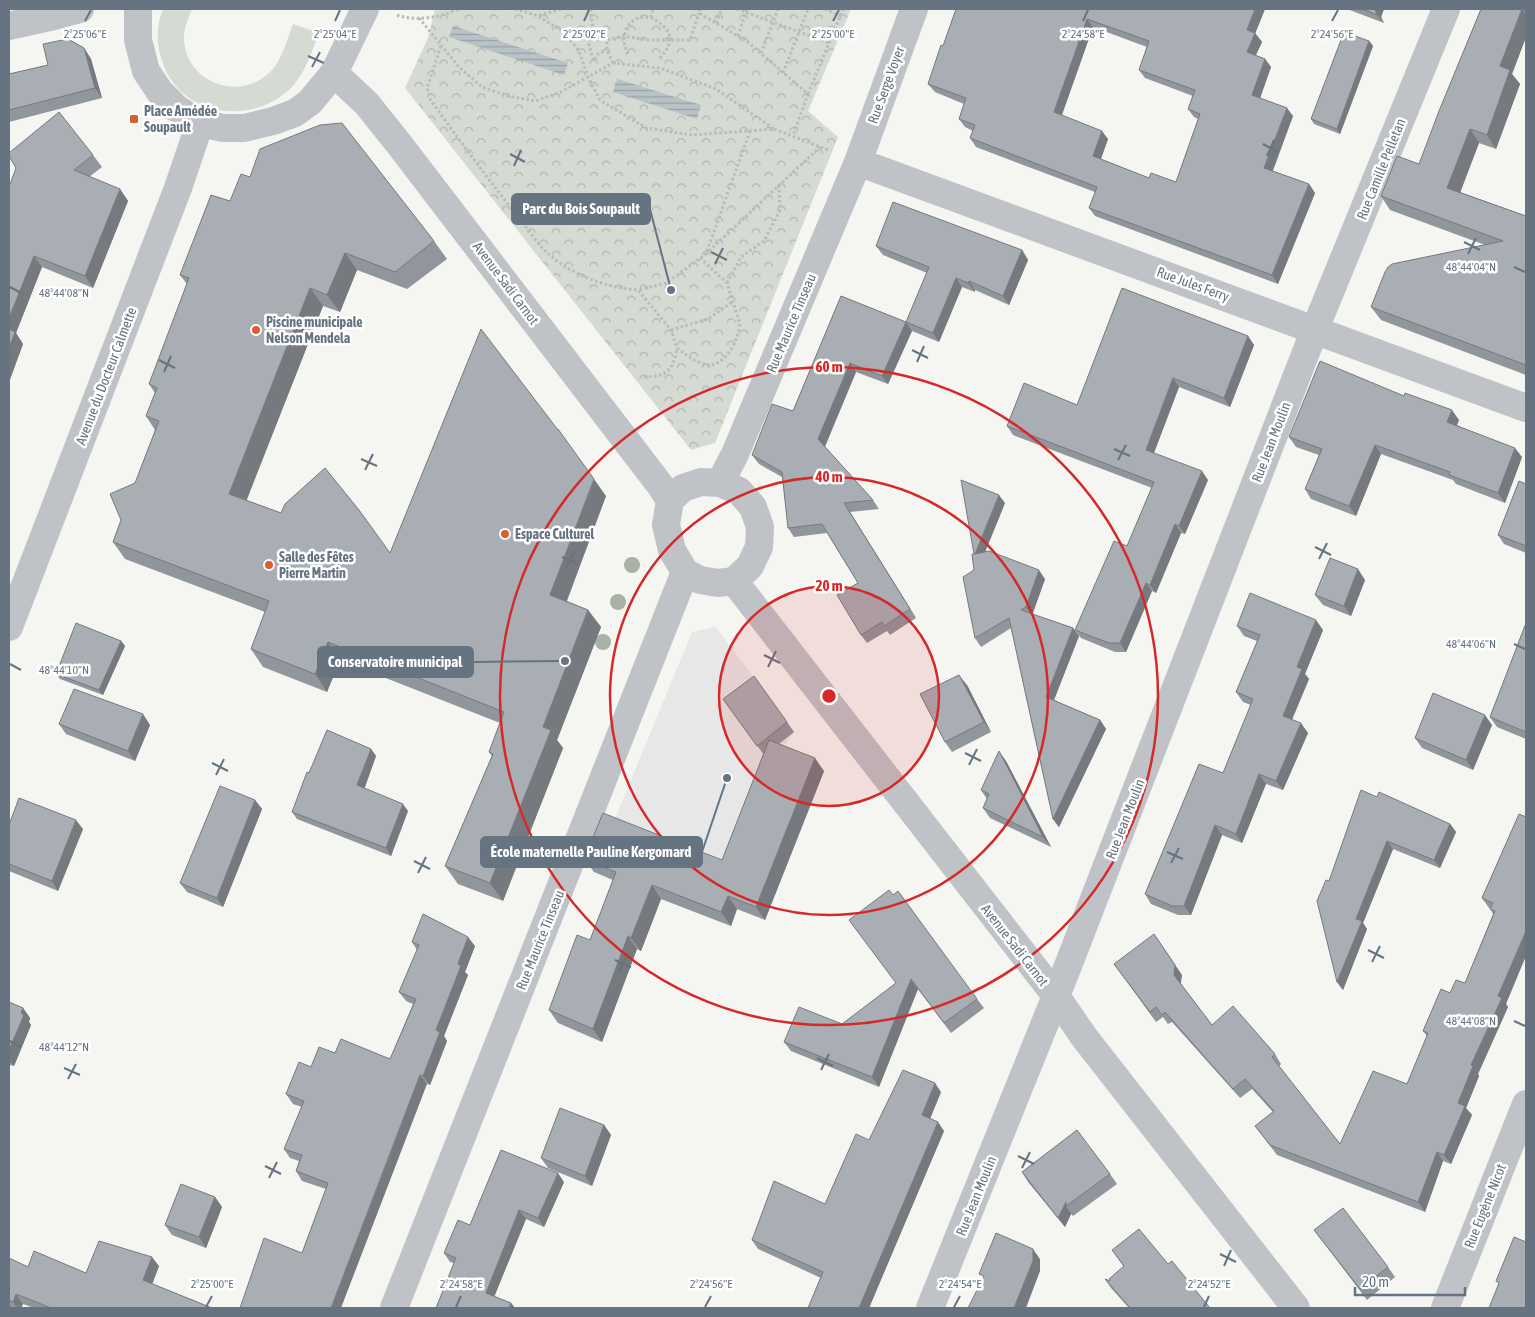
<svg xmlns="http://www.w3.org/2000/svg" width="1535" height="1317" viewBox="0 0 1535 1317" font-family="'Asap Condensed',sans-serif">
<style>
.built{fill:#e6e7e6}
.green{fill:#d5dad2}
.forest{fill:url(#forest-crowns)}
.water{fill:url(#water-rules)}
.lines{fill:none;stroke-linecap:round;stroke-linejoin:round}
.path{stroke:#b9bbbe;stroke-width:3;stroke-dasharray:2.5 2.5;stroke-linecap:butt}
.minor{stroke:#bfc2c6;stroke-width:28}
.tree{fill:#a7b1a4}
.wall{fill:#90969b;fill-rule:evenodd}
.shaded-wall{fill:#767a7e}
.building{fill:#a8aeb4;stroke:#767a7e;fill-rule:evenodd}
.ticks{fill:none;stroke:#667482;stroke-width:2}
.ring{fill:none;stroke:#d62828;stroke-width:2.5}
.poi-dot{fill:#da5f2e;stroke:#fff;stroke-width:2}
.labels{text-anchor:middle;stroke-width:5;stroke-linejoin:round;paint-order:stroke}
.street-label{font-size:14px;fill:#667482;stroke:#fff}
.poi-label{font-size:14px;font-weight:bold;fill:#667482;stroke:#fff;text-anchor:start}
.ticks-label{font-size:12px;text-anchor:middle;fill:#667482;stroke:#fff;stroke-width:5;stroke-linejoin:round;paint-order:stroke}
.centre{fill:#d62828;stroke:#fff;stroke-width:2.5}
.ring-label{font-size:15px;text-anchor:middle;font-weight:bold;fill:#d62828;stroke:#fff;stroke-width:5;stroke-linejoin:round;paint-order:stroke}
.leader{fill:none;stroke:#667482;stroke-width:2}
.callout-dot{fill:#667482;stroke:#fff;stroke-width:2}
.callout{fill:#667482;stroke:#667482;stroke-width:2}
.callout-label{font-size:15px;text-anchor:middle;font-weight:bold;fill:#fff}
</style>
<defs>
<pattern id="forest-crowns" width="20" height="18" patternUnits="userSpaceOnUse" patternTransform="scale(1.25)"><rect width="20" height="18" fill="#d5dad2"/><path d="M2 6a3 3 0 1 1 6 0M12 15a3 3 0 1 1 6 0" fill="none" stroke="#b1b5b0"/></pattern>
<pattern id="water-rules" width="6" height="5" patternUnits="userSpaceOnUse" patternTransform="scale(1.25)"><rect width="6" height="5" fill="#b8c2c7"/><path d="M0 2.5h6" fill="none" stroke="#99a2a7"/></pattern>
</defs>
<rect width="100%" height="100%" fill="#f5f6f2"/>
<!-- built -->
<path class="built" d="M716 627 794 732 779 753 824 771 765 920 737 909 731 926 643 892 612 826 692 632Z"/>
<!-- green -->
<path class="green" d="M163 9H192C189 17 185 25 184 34 182 83 241 104 272 70 282 59 288 37 293 24L319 33C312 51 305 74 291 88 248 129 174 115 160 54 156 38 157 24 163 9Z"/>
<!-- forest -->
<path class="forest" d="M435 9H851L808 111 838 137 715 443 691 450 405 88 428 38Z"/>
<!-- water -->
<path class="water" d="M453 26 568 63 564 75 449 37Z
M617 79 701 105 697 119 613 92Z"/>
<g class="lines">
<!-- path -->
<path class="path" d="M515 9 538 16 564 32 579 51 588 77 600 100 646 128 692 135 774 129 828 150
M590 9 593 28 589 45 594 61 598 54 607 50
M700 9 699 13 748 42 808 94 793 136
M737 9 829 43
M825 9 840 16
M397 15C417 22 440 17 459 9
M539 15 562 9
M651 17C672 30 677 40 659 59
M419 18 459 67 482 87 508 96 535 101 561 92 613 63 660 68 716 89 774 129
M716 23 722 9
M738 36 747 9
M441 46 427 88 430 99C459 140 488 179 519 218 528 229 540 248 551 256 576 277 606 287 638 290
M761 53 778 9
M628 54C621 42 623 24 638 18 641 17 647 17 651 17L653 9
M613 63 607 50V40L623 36 647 40H690L699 13
M783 73 808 9
M808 94 843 9
M750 131 706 254 820 147
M700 258 727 283 740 324 737 337 731 350 720 362 708 366 692 359 677 348 671 330 638 290 666 283 706 254
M727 283 741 257 764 241 780 210 779 186
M671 330 708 319 732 302
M644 377C666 377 673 371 677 348"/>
<!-- minor -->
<path class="minor" d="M138 9V40L146 71 160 92 176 108 200 123 223 128H244L273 121 295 113 310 102 334 73 365 9
M9 26 54 16 80 9
M334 73 367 104 399 144 660 485 670 500
M858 162 1526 408
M701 482 720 483 739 491 753 507 760 527 759 547 750 566 734 581 718 583 700 580 685 572 672 550 666 525 670 500 683 488Z
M720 483 735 454 858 162 914 9
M734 581 1056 996 1084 1037 1296 1308
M9 627 178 188 200 123
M394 1308 685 572
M930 1308 1066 971 1315 329 1446 9
M1445 1308 1526 1104"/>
</g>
<!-- trees -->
<g class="tree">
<circle cx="632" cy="565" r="8"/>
<circle cx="618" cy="602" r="8"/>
<circle cx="603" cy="642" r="8"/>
</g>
<!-- wall -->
<path class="wall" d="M956 9H1265L1255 33 1262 42 1256 55 1265 59 1271 67 1260 98 1293 116 1273 171 1309 184 1315 193 1278 284 1095 216 1089 208 1095 192 976 147 970 138 973 131 965 127 959 119 964 104 935 92 928 84 943 46ZM1093 27 1147 47 1139 70 1145 78 1193 96 1188 109 1194 117 1198 119 1176 182 1149 178 1101 159 1108 139 1062 115Z
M1347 9H1384L1381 17 1384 23Z
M1481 9H1526V37L1512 74 1520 84 1496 149 1479 143 1460 192 1526 216V375L1381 320 1371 307 1485 245 1390 210 1381 196 1419 164Z
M1369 41 1373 46 1340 134 1314 124 1311 119Z
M84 48 91 59 102 98 9 122V74L48 65Z
M93 155 102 167 89 177 120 189 128 201 93 288 42 267 16 333 23 344 9 382V187Z
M230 201 434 241 447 259 407 289 357 270 340 312 323 306 246 500 390 553 606 496 567 601 588 610 601 627 557 740 563 748 503 901 458 884 445 866 492 756 489 752 500 723 340 660 327 692 263 667 251 649 265 612 125 559 113 542 155 430 146 416 155 393 149 384 187 284 180 275Z
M876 246 1022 250 1028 260 1009 305 975 290V292L962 287 939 342 912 331 888 384 856 372 825 447 873 500 879 509 850 512 916 618 890 635 887 631 867 643 861 635 858 583 827 533 794 537 788 528 782 477 759 464 752 455 793 411 841 296 906 322 927 273 883 255Z
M1248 336 1254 345 1230 407 1179 387 1154 453 1208 480 1185 534 1181 533 1156 593 1152 591 1126 652H1115L1081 638 1075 630 1127 546 1152 488 1013 435 1007 426 1077 405Z
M1459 420 1457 425 1522 457 1505 503 1456 484 1453 480 1381 454 1356 516 1311 499 1305 489 1319 455 1296 447 1289 437Z
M1526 484V553L1504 544 1498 535Z
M1005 503 985 552 1045 579 1032 614 1073 628 1079 636 1054 700 1100 720 1106 729 1059 827 1053 819 1011 628 981 647 975 638 974 554Z
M1365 580 1351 616 1323 605 1315 595Z
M1526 623V739L1497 727 1490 717Z
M1237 626 1323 630 1305 674 1309 679 1292 720 1308 733 1283 790 1266 784 1242 843 1222 835 1191 915H1178L1151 904 1145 894 1223 773 1251 705 1243 702 1236 692 1257 641 1244 636Z
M121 641 125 646 103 695 60 679 56 674Z
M967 685 991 732 952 752 945 742Z
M723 699 787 722 794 732 779 744 824 771 765 920 737 909 731 926 661 899 641 951 637 949 602 1042 558 1023 549 1010 590 940 613 880 594 872 584 859 722 860 764 755Z
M59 724 150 725 135 761 66 734Z
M1492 725 1473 770 1422 748 1415 738Z
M371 749 376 756 364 788 408 811 391 856 297 819 292 812 309 773Z
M1006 761 1051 847 990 818 983 808 987 799 981 790Z
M1377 797 1450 824 1456 832 1440 868 1393 849 1363 923 1367 929 1343 990 1337 982 1329 881Z
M255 800 262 809 223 907 187 892 180 883Z
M1519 814 1506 1004 1508 1007 1478 1074 1479 1076 1466 1108 1472 1115 1451 1164 1443 1161 1425 1212 1277 1155 1255 1126 1273 1112 1252 1089 1240 1098 1172 1022 1168 1024 1163 1017 1156 1022 1114 964 1182 975 1181 984 1212 1025 1275 1054 1281 1064 1279 1066 1340 1144 1407 1084 1427 1036 1423 1031 1450 993 1465 983 1493 914 1490 908H1489L1482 898Z
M9 825 83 829 58 891 9 871Z
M412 942 475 946 465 972 468 975 444 1036 447 1041 430 1085 427 1084 302 1253 326 1189 302 1181 296 1171 299 1161 290 1158 284 1149 302 1107 293 1104 286 1094 311 1067 335 1053 390 1059 413 1004 406 1001 399 992 417 950Z
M896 983 977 999 984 1008 951 1033 918 989 879 1087 791 1051 784 1042 842 1024Z
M9 1002 23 1008 30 1018 29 1022 31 1025 14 1066 9 1065Z
M941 1092 930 1118 944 1131 869 1308H808L821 1278 758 1249 752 1240 825 1204Z
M604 1125 611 1135 592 1186 548 1168 541 1158Z
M1022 1172 1110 1174 1117 1184 1073 1216 1071 1214 1065 1227 1028 1182Z
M564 1182 544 1227 526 1219 494 1297 511 1303 515 1308H436L454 1263 450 1262 444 1253 470 1225Z
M215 1197 222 1207 206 1248 172 1235 165 1225Z
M1314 1230 1388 1267 1395 1277 1367 1300Z
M1112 1250 1168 1264 1210 1308H1129L1111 1288 1105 1279 1110 1281 1124 1267Z
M9 1258 28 1267 86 1273 159 1266 152 1284 212 1308H34L23 1304 21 1308H11L9 1307Z"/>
<!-- shaded-wall -->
<path class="shaded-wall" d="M1255 9H1265L1253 39 1247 30Z
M1375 9H1384L1381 17 1384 23 1377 15Z
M1522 9 1526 15V37L1512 74 1520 84 1496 149 1487 135 1500 66Z
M1087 19 1093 27 1060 120 1054 112Z
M1255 33 1262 42 1253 61 1247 52Z
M1369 41 1373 46 1340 134 1337 129Z
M84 48 91 59 102 98 95 88Z
M1265 59 1271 67 1258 104 1252 95Z
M1287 108 1293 116 1270 177 1264 168Z
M1470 129 1479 143 1457 201 1447 188Z
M1102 131 1108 139 1099 164 1093 156Z
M1309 184 1315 193 1278 284 1272 275Z
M120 189 128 201 93 288 85 276Z
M1022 250 1028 260 1009 305 1003 296Z
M345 253 357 270 340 312 327 295Z
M34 256 42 267 16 333 23 344 9 382V318Z
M956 278 962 287 939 342 933 333Z
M969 281 975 290V292L968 283Z
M310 288 323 306 242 512 229 494Z
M906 322 912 331 888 384 882 376Z
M1248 336 1254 345 1230 407 1224 398Z
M850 363 856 372 824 448 818 439Z
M1173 378 1179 387 1152 458 1146 450Z
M1452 410 1459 420 1454 431 1447 422Z
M1375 445 1381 454 1356 516 1349 506Z
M1515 448 1522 457 1505 503 1498 493Z
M1202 471 1208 480 1185 534 1179 526Z
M594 479 606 496 562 613 550 595Z
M999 495 1005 503 981 562 975 554Z
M844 503 850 512 916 618 910 609Z
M1175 524 1181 533 1156 593 1150 585Z
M1358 569 1365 580 1351 616 1344 606Z
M1039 570 1045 579 1032 616 1026 607Z
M1146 583 1152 591 1126 652 1120 643Z
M588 610 601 627 557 740 563 748 503 901 490 883 543 727Z
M1316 620 1323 630 1305 674 1309 679 1289 726 1283 716 1297 667Z
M1073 628 1079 636 1052 705 1046 697Z
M121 641 125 646 103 695 99 690Z
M328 642 340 660 327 692 315 674Z
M959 675 967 685 991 732 984 722Z
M143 714 150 725 135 761 128 751Z
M1485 715 1492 725 1473 770 1466 760Z
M1100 720 1106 729 1059 827 1053 819Z
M1301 723 1308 733 1283 790 1276 781Z
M371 749 376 756 363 793 357 785Z
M999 751 1006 761 1051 847 1043 837Z
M815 758 824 771 765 920 756 907Z
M1259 774 1266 784 1242 843 1236 834Z
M255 800 262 809 223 907 217 898Z
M403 804 408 811 391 856 386 848Z
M76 820 83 829 58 891 52 881Z
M1450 824 1456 832 1440 868 1434 860Z
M1215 825 1222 835 1191 915 1184 906Z
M1387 841 1393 849 1363 923 1367 929 1343 990 1337 982 1356 919Z
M652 885 661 899 641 951 631 938Z
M728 896 737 909 731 926 721 912Z
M1526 931V956L1506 1004 1508 1007 1478 1074 1479 1076 1466 1108 1472 1115 1451 1164 1444 1155 1458 1103 1471 1065 1498 996Z
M1154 934 1182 975 1180 984 1174 975Z
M628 936 637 949 602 1042 593 1029Z
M468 937 475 946 465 972 468 975 444 1036 447 1041 430 1085 423 1076 436 1030 458 964Z
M911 979 918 989 879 1087 872 1077Z
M23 1008 30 1018 29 1022 31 1025 14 1066 9 1060V1050Z
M420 1075 427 1084 341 1308H331Z
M935 1083 941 1092 928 1124 922 1115Z
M938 1122 944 1131 869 1308H859Z
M604 1125 611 1135 592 1186 585 1176Z
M1437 1152 1443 1161 1425 1212 1418 1202Z
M558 1173 564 1182 544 1227 538 1218Z
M215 1197 222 1207 206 1248 199 1237Z
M1066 1202V1206L1071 1214 1065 1227 1058 1218Z
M519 1210 526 1219 492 1302 486 1293Z
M1033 1249 1040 1259V1271L1026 1308H1014Z
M152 1257 159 1266 150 1290 143 1280Z
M16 1294 23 1304 21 1308H17L13 1302Z
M511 1303 515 1308H509Z"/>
<!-- building -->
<path class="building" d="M956 9H1255L1247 30 1255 33 1247 52 1265 59 1252 95 1287 108 1264 168 1309 184 1272 275 1089 208 1097 187 970 138 975 125 959 119 966 98 928 84 941 45 943 46ZM1087 19 1149 41 1139 70 1195 90 1188 109 1200 114 1176 182 1151 173 1149 178 1093 156 1102 131 1054 112Z
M1363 9H1375L1377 15Z
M1481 9H1526V11L1522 9 1500 66 1510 70 1487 135 1470 129 1447 188 1526 216V365L1371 307 1385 272 1388 267 1392 264 1503 241 1381 196 1397 156 1419 164 1439 111Z
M1344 32 1369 41 1337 129 1311 119Z
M68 39 84 48 95 88 9 110V74L48 65 43 44Z
M59 112 93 155 74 170 120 189 85 276 34 256 9 318V187L16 168 9 156V153Z
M342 123 434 241 395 272 345 253 327 295 310 288 229 494 281 513 285 504 325 468 359 510 390 553 481 329 558 430V429L594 479 550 595 588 610 543 727 551 730 490 883 445 866 493 754 489 752 504 712 328 642 315 674 251 649 269 601 113 542 121 520 110 494 135 483 159 421 146 416 157 388 149 384 189 278 180 275 211 195 230 201 241 174 250 177 260 149 320 125Z
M893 202 1022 250 1003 296 969 281 968 283 956 278 933 333 906 322 929 267 876 246Z
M1122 288 1248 336 1224 398 1173 378 1146 450 1202 471 1179 526 1175 524 1150 585 1146 583 1120 643H1109L1075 630 1114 541 1127 546 1154 482 1007 426 1024 383 1077 405Z
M841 296 906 322 882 376 850 363 818 439 873 500 844 503 910 609 884 626 882 622 861 635 837 595 858 583 822 524 788 528 782 472 752 455 772 404 793 411Z
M9 329 15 332 9 348Z
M1320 361 1404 396 1405 393 1452 410 1447 422 1515 448 1498 493 1449 475 1450 472 1375 445 1349 506 1305 489 1322 449 1289 437Z
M961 480 999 495 975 554 989 551 1039 570 1026 607 1021 610 1073 628 1046 697 1100 720 1053 819 1009 618 975 638 963 577 974 570 972 554H974Z
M1519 481 1526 484V546L1498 535Z
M1330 558 1358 569 1344 606 1315 595Z
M1250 593 1316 620 1297 667 1302 669 1283 716 1301 723 1276 781 1259 774 1236 834 1215 825 1184 906H1172L1145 894 1199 764 1223 773 1253 699 1236 692 1260 635 1237 626Z
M76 623 121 641 99 690 56 674Z
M1526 623V732L1490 717Z
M959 675 984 722 945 742 920 694Z
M754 676 787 722 757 746 723 699Z
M74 689 143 714 128 751 59 724Z
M1433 693 1485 715 1466 760 1415 738Z
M327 730 371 749 357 785 403 804 386 848 292 812 307 772 309 773Z
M769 740 815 758 756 907 728 896 721 912 652 885 631 938 628 936 593 1029 549 1010 577 935 590 940 616 872 584 859 603 813 722 860Z
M999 751 1013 778 1043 837 983 808 989 794 981 790Z
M220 786 255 800 217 898 180 883Z
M1361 790 1377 797 1379 792 1450 824 1434 860 1387 841 1356 919 1362 921 1337 982 1317 901 1326 880 1329 881Z
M19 798 76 820 52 881 9 864V825Z
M1519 814 1526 817V931L1498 996 1502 998 1471 1065 1473 1066 1458 1103 1465 1106 1444 1155 1437 1152 1418 1202 1270 1145 1255 1126 1274 1111 1245 1079 1233 1089 1165 1012 1162 1015 1156 1007 1150 1012 1114 964 1154 934 1175 965 1174 975 1212 1025 1233 1006 1275 1054 1272 1057 1340 1144 1373 1071 1407 1084 1428 1033 1423 1031 1441 989 1450 993 1456 980 1465 983 1495 911 1490 909 1493 903 1482 898Z
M889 890 893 895 898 891 977 999 944 1023 911 979 872 1077 784 1042 799 1007 842 1024 896 983 849 920Z
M423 914 468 937 458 964 461 966 436 1030 440 1032 423 1076 420 1075 331 1308H240L264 1238 302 1253 328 1183 296 1171 302 1155 284 1149 304 1101 286 1094 299 1062 311 1067 319 1047 335 1053 341 1039 390 1059 416 999 399 992 419 945 412 942Z
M9 1002 23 1008 21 1013 24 1015 9 1050Z
M903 1070 935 1083 922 1115 938 1122 859 1308H808L823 1272 752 1240 774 1181 825 1204 856 1134 869 1140Z
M560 1108 604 1125 585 1176 541 1158Z
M1077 1130 1110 1174 1066 1206V1202L1058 1218 1022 1172Z
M501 1150 558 1173 538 1218 519 1210 486 1293 511 1303 509 1308H436L456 1258 444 1253 458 1220 470 1225Z
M181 1184 215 1197 199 1237 165 1225Z
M1343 1208 1388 1267 1360 1289 1314 1230Z
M1139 1229 1168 1264 1172 1261 1210 1308H1130L1105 1279 1110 1281 1109 1279 1124 1266 1112 1250Z
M996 1233 1033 1249V1261L1014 1308H968L984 1276 979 1274Z
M1514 1237 1526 1242V1305L1525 1308H1489L1499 1283 1496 1281Z
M99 1241 152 1257 143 1280 212 1308H51L16 1294 13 1302 9 1300V1258L28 1267 34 1251 86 1273Z"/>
<!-- ticks -->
<path class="ticks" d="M85 21 91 10M335 21 340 10M584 21 589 10M833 21 839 10M1083 21 1088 10M1332 21 1338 10M308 56 324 63M312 67 320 52M1263 144 1278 152M510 154 525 162M1267 156 1274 140M514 166 521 150M1464 242 1480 250M711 252 727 260M1468 254 1476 238M715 264 723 248M1514 267 1525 272M10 287 21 293M912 350 928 358M159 360 175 368M917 362 924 346M164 372 171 356M1114 449 1130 456M361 459 377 466M1118 460 1126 445M365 470 373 454M1315 547 1331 555M562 557 578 564M1319 559 1327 543M566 568 574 553M1514 644 1525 649M764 655 780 663M10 664 21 670M768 667 776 651M965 753 981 761M212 763 228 771M969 765 977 749M216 775 224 759M1167 852 1183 859M414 861 430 869M1171 863 1179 848M418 873 426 857M1368 950 1384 958M615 960 631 967M1372 962 1380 946M619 971 627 956M1514 1021 1525 1026M10 1041 21 1047M817 1058 833 1066M64 1068 80 1075M821 1070 829 1054M68 1079 76 1064M1018 1156 1034 1164M265 1166 281 1174M1022 1168 1030 1152M269 1178 277 1162M1220 1254 1236 1262M1224 1266 1231 1250M206 1307 212 1296M456 1307 461 1296M705 1307 711 1296M954 1307 960 1296M1204 1307 1209 1296"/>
<!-- distance rings -->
<circle cx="829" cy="696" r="110" fill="#d62828" fill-opacity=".12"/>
<g class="ring">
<circle cx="829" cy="696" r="110"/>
<circle cx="829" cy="696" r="219"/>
<circle cx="829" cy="696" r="329"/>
</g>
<!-- markers -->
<g class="poi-dot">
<rect x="129" y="114" width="10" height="10" rx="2.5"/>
<circle cx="256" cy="330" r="5"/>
<circle cx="505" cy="534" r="5"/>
<circle cx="269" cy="565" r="5"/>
</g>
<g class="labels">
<!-- street labels -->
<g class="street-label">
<text transform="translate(886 85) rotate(-70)" y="5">Rue Serge Voyer</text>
<text transform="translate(1381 169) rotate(-68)" y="5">Rue Camille Pelletan</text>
<text transform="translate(506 283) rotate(53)" y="5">Avenue Sadi Carnot</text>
<text transform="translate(1193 284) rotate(20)" y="5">Rue Jules Ferry</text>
<text transform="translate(791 323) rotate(-67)" y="5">Rue Maurice Tinseau</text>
<text transform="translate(106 376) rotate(-69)" y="5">Avenue du Docteur Calmette</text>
<text transform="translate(1271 442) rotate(-69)" y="5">Rue Jean Moulin</text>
<text transform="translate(1125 819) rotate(-69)" y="5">Rue Jean Moulin</text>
<text transform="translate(540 940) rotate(-68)" y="5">Rue Maurice Tinseau</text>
<text transform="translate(1015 945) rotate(52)" y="5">Avenue Sadi Carnot</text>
<text transform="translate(976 1196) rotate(-68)" y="5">Rue Jean Moulin</text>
<text transform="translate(1485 1206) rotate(-68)" y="5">Rue Eugène Nicot</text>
</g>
<!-- poi labels -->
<g class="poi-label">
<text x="144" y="116">Place Amédée<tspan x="144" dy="16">Soupault</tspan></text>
<text x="266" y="327">Piscine municipale<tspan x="266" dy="16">Nelson Mendela</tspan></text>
<text x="515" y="539">Espace Culturel</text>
<text x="279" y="562">Salle des Fêtes<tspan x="279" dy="16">Pierre Martin</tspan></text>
</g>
</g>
<g class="ticks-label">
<text x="85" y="38">2°25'06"E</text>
<text x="335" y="38">2°25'04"E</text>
<text x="584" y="38">2°25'02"E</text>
<text x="833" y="38">2°25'00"E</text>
<text x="1083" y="38">2°24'58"E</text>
<text x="1332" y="38">2°24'56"E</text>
<text x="1471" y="271">48°44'04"N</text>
<text x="64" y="297">48°44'08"N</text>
<text x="1471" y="648">48°44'06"N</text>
<text x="64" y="674">48°44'10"N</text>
<text x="1471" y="1025">48°44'08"N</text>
<text x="64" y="1051">48°44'12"N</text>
<text x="212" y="1288">2°25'00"E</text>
<text x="461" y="1288">2°24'58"E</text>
<text x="711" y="1288">2°24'56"E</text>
<text x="960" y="1288">2°24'54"E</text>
<text x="1209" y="1288">2°24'52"E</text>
</g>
<circle cx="829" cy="696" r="8" class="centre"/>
<g class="ring-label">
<text x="829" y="372">60 m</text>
<text x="829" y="482">40 m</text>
<text x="829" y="591">20 m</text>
</g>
<!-- callouts -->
<path class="leader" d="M671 290L650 209M565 661L473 662M727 778L702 852"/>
<g class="callout-dot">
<circle cx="671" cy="290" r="5"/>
<circle cx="565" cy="661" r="5"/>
<circle cx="727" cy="778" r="5"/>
</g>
<g class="callout">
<rect x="512" y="194" width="138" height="30" rx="5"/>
<rect x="318" y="647" width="155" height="30" rx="5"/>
<rect x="481" y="837" width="221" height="30" rx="5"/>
</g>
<g class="callout-label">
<text x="581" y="214">Parc du Bois Soupault</text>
<text x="395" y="667">Conservatoire municipal</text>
<text x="591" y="857">École maternelle Pauline Kergomard</text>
</g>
<!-- border -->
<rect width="1535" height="1317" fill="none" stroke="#667482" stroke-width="20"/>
<!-- scale -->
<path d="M1355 1287v8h110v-8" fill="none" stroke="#667482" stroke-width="2.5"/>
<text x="1362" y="1287" font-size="15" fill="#667482" stroke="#ffffff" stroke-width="4" paint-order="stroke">20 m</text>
</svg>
